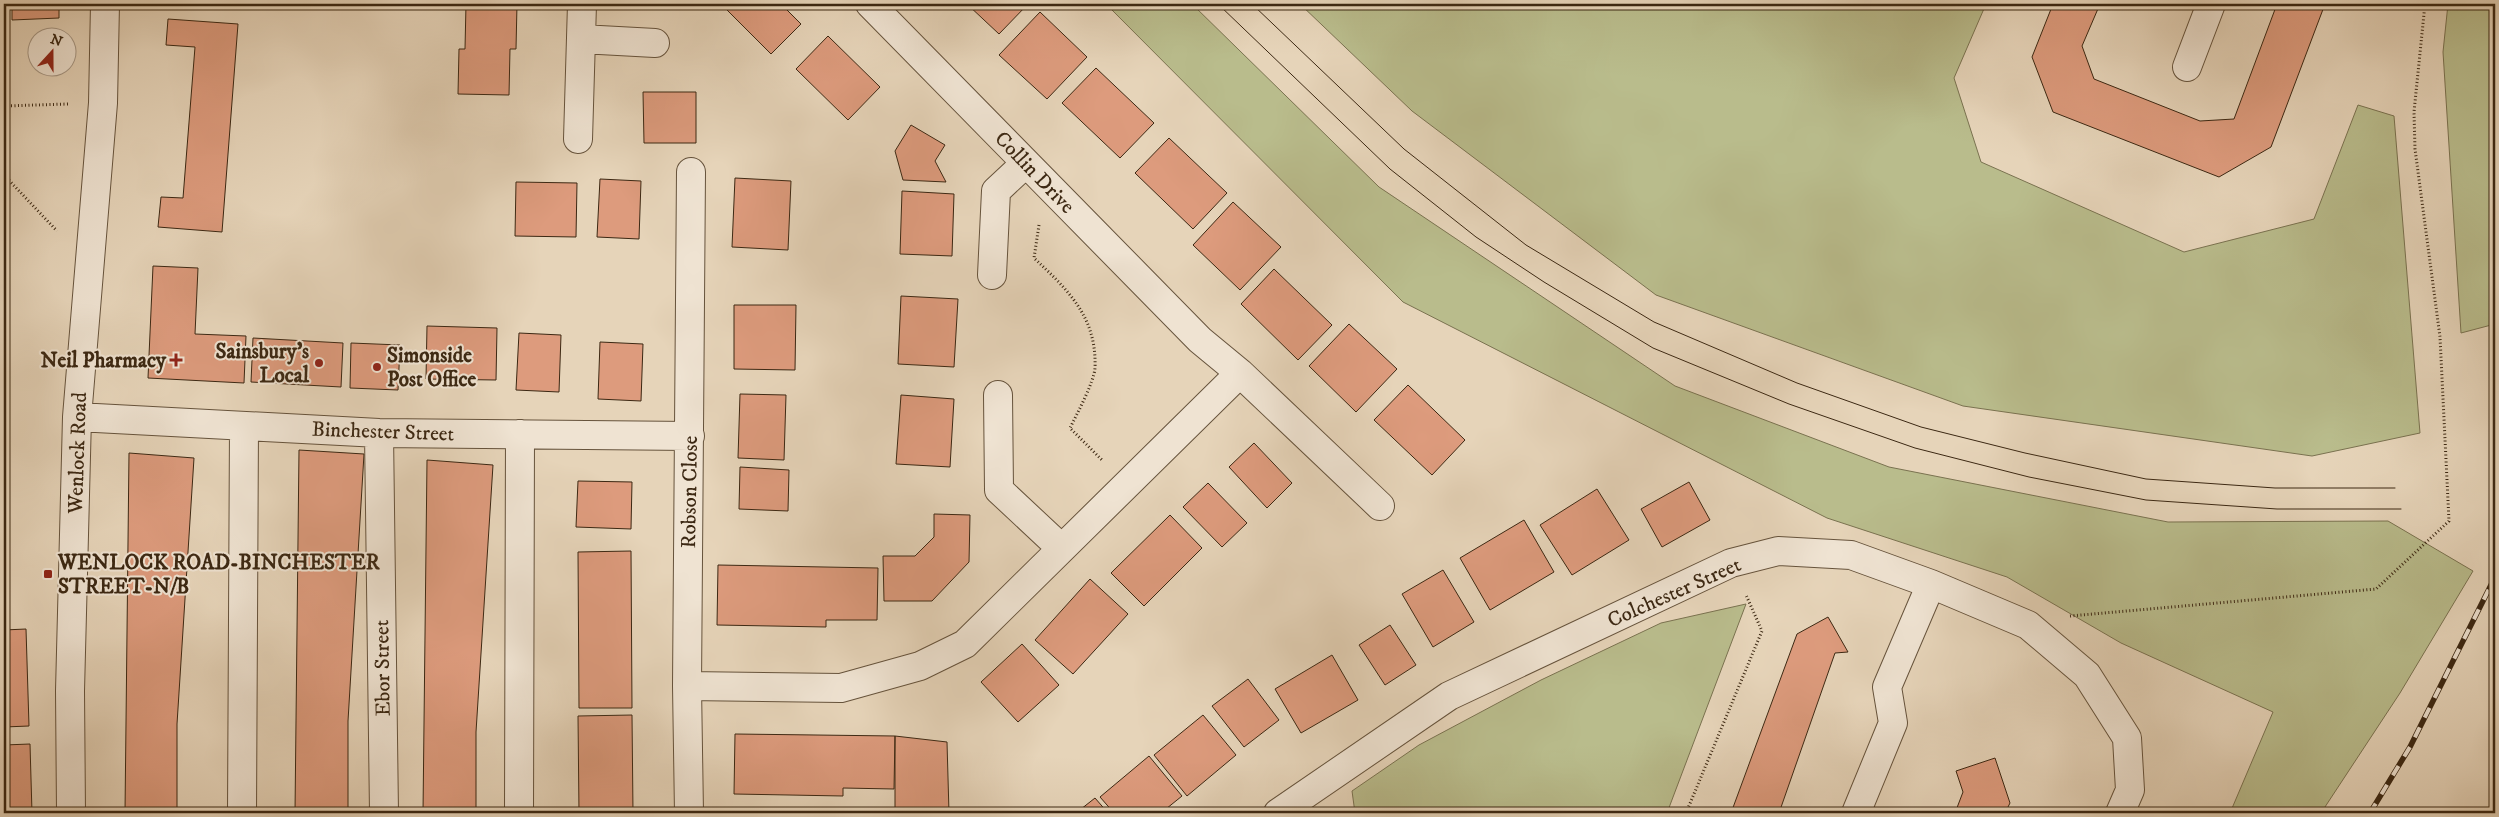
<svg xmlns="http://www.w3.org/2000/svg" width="2499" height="817" viewBox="0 0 2499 817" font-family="'IM FELL DW Pica',serif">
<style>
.green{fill:#b9bc8c;stroke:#7a7250}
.building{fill:#dd9b7d;stroke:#3c2813}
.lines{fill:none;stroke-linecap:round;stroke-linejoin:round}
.minor-casing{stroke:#66533c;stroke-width:30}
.path{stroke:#3c2813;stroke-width:3;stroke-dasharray:1 2.5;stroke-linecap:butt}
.minor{stroke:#efe3d2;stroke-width:28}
.tram{stroke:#3c2813;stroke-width:1}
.rail-casing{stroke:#3c2813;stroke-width:5.5}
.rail{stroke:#efe3d2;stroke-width:4;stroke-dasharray:11;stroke-linecap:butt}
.poi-dot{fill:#8f2418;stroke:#efe3d2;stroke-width:2}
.labels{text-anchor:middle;stroke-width:4;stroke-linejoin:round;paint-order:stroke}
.street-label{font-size:21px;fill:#3c2813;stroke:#efe3d2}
.poi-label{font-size:21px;font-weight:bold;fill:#3c2813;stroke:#efe3d2;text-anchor:end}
</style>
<rect width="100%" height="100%" fill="#e6d4b9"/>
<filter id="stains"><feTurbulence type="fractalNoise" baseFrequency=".004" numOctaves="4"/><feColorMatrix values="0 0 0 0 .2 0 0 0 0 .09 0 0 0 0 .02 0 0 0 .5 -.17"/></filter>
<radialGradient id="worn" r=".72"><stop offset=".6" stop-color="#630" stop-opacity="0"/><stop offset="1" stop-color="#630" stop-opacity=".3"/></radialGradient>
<!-- green -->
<path class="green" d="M1106 4H1192L1379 187 1675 386 1889 467 2168 522 2388 521 2473 571 2400 693 2321 813H2230L2273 712 2121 643 2007 577 1827 518 1403 302Z
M1300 4H1986L1954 78 1981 162 2184 252 2314 219 2358 105 2394 116 2420 433 2312 456 1963 406 1656 295 1412 111Z
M2448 4H2495V324L2461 333 2443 52Z
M1746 604 1667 813H1355L1352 791 1419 745 1541 680 1661 623Z"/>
<!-- building -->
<path class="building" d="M12 4H59V18L12 20Z
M466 4H517L516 49H510L509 95 458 94 459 49H465Z
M729 4H781L801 24 771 54 725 8Z
M967 4H1028L999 34Z
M2053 4H2100L2082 46 2094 79 2200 121 2234 119 2277 4H2325L2271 147 2219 177 2053 112 2032 57Z
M1040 12 1087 57 1047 99 999 55Z
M168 19 238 24 222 232 158 227 161 197 183 198 195 47 166 45Z
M828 36 880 87 848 120 796 69Z
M1096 68 1154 123 1120 158 1062 103Z
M643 92H696V143H644Z
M911 125 945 145 935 161 946 182 903 180 895 151Z
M1169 138 1227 193 1193 229 1135 173Z
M735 178 791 181 788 250 732 247Z
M600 179 641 181 639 239 597 237Z
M516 182 577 183 576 237 515 236Z
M902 191 954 194 952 256 900 254Z
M1233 202 1281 247 1240 290 1193 245Z
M153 266 198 268 195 334 246 336 244 383 148 378Z
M1274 269 1332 325 1298 360 1241 304Z
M901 296 958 299 954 367 898 364Z
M734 305H796L795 370 734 369Z
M1349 324 1397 369 1356 412 1309 366Z
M427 326 497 328 496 380 426 379Z
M519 333 561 335 559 392 516 390Z
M253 338 343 343 341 387 251 382Z
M600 342 643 344 641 401 598 399Z
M351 343 400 345 398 390 350 388Z
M1408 385 1465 440 1432 475 1374 420Z
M740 394 786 395 784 460 738 458Z
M901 395 954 399 950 467 896 464Z
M1254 443 1292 483 1267 508 1229 467Z
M299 450 364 454 348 721V813H295Z
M129 453 194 458 177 724V813H125Z
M427 460 493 465 476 732V813H423Z
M740 467 789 470 788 511 739 509Z
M578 481 632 482 631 529 576 527Z
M1689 482 1710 520 1662 547 1641 509Z
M1208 483 1247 523 1222 547 1183 507Z
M1597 489 1629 540 1572 575 1540 525Z
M934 514 970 515 969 562 932 601H884L883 556H915L934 537Z
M1170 515 1202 548 1144 606 1111 573Z
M1524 520 1554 572 1490 610 1460 558Z
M631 551 632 708H579L578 552Z
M718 565 878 568 877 620H826V627L717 625Z
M1443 570 1474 622 1433 647 1402 594Z
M1090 579 1128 614 1073 674 1035 640Z
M1828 617 1848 652 1835 653 1779 813H1731L1797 634Z
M1390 625 1416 665 1385 685 1359 645Z
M26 629 29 726 4 727V630Z
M1022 644 1059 685 1018 722 981 682Z
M1332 655 1358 700 1301 733 1275 689Z
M1248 679 1279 720 1244 747 1212 706Z
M632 715 633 813H579L578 716Z
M1203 715 1236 755 1187 796 1154 755Z
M735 734 895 736 894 789 843 788V796L734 794Z
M895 736 947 742 949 813H895Z
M30 744 32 813H4V745Z
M1149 756 1182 796 1161 813H1114L1100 797Z
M1995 758 2010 803 2005 813H1955L1963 792 1956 771Z
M1095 798 1108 813H1076Z"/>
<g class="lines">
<defs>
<path id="minor" d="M581 39 655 43
M2187 67 2211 4
M578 139 582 4
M992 275 996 191 1026 163
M1240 373 1380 506
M998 395 999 490 1061 548
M77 417 379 433 690 436
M379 433 384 813
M687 686 841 688 920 666 965 644 1240 373 1200 340 870 4
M71 813 70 691 77 417 103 103 105 4
M242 813 244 426
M519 813 520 434
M689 813 687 686 691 172
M1278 813 1449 696 1731 563 1778 551 1851 555 1931 584 2028 625 2087 675 2127 738 2130 790 2120 813
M1856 813 1893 723 1887 687 1931 584"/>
</defs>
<!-- minor casing -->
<use href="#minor" class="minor-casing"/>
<!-- path -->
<path class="path" d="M4 106 68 104
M4 175 57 231
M1039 225 1034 258C1068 290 1097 317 1095 368 1094 382 1077 414 1070 428L1103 461
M2070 616 2376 589 2449 521 2440 337 2415 149 2414 112 2425 4
M1686 813 1762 631 1746 595"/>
<!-- minor -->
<use href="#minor" class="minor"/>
<!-- tram -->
<path class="tram" d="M1218 4 1390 169 1476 237 1544 282 1653 348 1789 404 1915 448 2029 477 2146 500 2277 509H2401
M1252 4 1404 149 1526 245 1654 322 1797 383 1921 427 2025 453 2146 479 2275 488H2395"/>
<defs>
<path id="rail" d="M2370 813 2410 747 2495 577"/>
</defs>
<!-- rail casing -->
<use href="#rail" class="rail-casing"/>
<!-- rail -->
<use href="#rail" class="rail"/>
</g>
<!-- markers -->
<g class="poi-dot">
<path d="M173.5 352.5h5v5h5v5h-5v5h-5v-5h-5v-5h5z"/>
<circle cx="319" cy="363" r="5"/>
<circle cx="377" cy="367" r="5"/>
<rect x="43" y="569" width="10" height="10" rx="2.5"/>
</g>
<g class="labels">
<!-- street labels -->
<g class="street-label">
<text transform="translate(1035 172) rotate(46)" y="7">Collin Drive</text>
<text transform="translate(383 431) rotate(2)" y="7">Binchester Street</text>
<text transform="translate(77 453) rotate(-88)" y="7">Wenlock Road</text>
<text transform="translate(689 492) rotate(-89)" y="7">Robson Close</text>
<text transform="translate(1674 592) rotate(-24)" y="7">Colchester Street</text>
<text transform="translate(382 668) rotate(-91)" y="7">Ebor Street</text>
</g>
<!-- poi labels -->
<g class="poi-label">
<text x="309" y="358">Sainsbury's<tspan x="309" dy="24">Local</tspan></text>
<text x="387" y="362" text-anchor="start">Simonside<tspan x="387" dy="24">Post Office</tspan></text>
<text x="166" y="367">Neil Pharmacy</text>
<text x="58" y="569" text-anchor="start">WENLOCK ROAD-BINCHESTER<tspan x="58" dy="24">STREET-N/B</tspan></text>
</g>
</g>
<!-- margin -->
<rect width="2499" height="817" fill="none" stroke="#e6d4b9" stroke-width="20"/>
<rect x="5" y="5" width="2489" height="807" fill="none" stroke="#3c2813" stroke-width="2.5"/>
<rect x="10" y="10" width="2479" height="797" fill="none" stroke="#3c2813"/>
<!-- north arrow -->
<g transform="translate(52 52) rotate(21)"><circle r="24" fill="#efe3d2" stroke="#a79886"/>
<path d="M0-4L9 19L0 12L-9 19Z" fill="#8f2418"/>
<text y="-8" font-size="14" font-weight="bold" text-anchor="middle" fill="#3c2813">N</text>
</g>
<rect width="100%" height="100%" filter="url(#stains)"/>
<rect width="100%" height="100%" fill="url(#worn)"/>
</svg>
